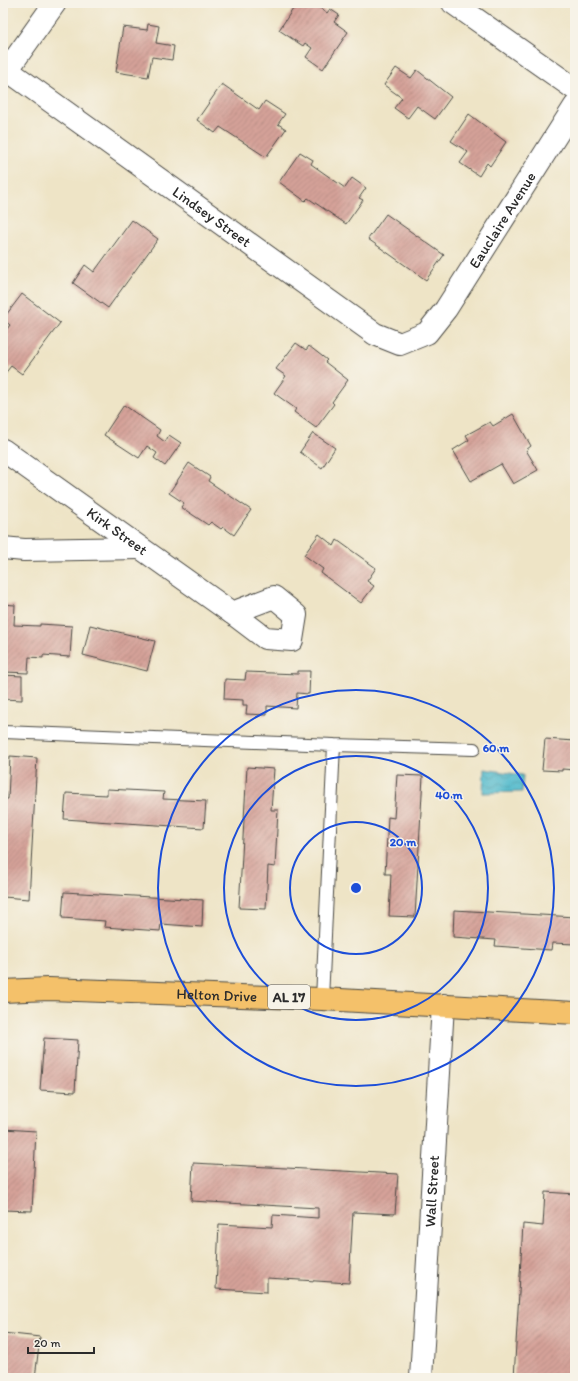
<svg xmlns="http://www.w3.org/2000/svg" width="578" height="1381" viewBox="0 0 578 1381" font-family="Itim,sans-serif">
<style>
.water{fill:url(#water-waves);stroke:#3d727c}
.building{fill:url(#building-hatch)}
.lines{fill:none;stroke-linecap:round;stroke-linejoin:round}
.lane-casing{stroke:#484742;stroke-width:14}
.street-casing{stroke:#484742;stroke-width:24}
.primary-casing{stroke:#484742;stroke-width:24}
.lane{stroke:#fff;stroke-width:12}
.street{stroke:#fff;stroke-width:22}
.primary{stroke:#f4c16a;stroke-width:22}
.ring{fill:none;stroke:#1d4ed8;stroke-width:2}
.labels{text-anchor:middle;stroke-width:3;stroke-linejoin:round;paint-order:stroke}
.shield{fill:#f7f3e8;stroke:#686764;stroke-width:1}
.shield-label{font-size:14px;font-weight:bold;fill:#2b2b2b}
.street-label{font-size:15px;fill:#2b2b2b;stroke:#f7f3e8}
.centre{fill:#1d4ed8;stroke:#f7f3e8;stroke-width:2}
.ring-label{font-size:12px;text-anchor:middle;font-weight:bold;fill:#1d4ed8;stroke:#f7f3e8;stroke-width:3;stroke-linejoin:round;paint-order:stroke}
</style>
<defs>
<pattern id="water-waves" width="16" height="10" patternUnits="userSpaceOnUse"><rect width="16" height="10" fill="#4fb9cc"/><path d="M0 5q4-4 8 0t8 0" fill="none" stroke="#4297a6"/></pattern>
<pattern id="building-hatch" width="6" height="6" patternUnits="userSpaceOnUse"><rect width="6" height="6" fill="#d5a299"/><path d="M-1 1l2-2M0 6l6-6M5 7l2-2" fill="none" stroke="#ad847d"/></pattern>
</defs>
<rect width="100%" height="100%" fill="#f7f3e8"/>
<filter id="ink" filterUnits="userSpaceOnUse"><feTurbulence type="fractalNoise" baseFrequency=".025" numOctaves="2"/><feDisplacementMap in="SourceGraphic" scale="8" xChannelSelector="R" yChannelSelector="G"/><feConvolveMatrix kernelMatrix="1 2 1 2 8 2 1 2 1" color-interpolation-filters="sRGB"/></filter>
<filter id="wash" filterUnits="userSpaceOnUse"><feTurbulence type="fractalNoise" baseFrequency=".012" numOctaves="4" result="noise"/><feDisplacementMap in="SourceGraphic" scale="16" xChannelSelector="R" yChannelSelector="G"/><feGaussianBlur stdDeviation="0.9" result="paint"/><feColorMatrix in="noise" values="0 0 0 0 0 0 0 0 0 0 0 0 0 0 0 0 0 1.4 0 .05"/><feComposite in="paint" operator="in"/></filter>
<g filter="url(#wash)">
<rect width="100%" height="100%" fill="#eee4c6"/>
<!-- water -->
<path class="water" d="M484 769 523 775 522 792 483 793Z"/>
<g id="blocks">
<!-- building -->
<path class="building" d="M297 3H307L315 8 317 6 327 13 330 9 339 15 334 22 348 32 323 69 306 57 312 48 305 43 303 46 279 30Z
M148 24 159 26 156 43 174 46 172 60 152 57 148 77 116 72 123 27 147 30Z
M396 68 411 78 417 70 451 97 435 119 417 106 408 118 394 108 402 98 384 85Z
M222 84 259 110 265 101 285 114 278 124 286 129 266 157 220 127 215 133 197 120Z
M469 114 506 142 490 166 487 163 479 176 460 163 468 152 451 141Z
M300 152 313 160 311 164 345 188 352 178 366 188 359 198 363 200 346 224 308 198 305 201 279 182Z
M386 214 444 255 426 280 368 239Z
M132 220 158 239 108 308 73 283 85 265 94 272Z
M22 294 60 323 22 374 11 366 3 376V334L10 325 3 319Z
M296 343 306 350 309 346 327 360 325 362 348 380 332 402 334 404 316 428 294 412 296 409 274 393 286 376 276 369Z
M124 405 160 430 157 436 165 442 169 435 181 443 165 466 154 458 157 453 147 446 139 458 104 435Z
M513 414 531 446 526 450 538 470 513 484 501 464 471 481 453 450 469 440 466 435 490 422 493 426Z
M313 433 335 448 322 468 300 452Z
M189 463 210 477 208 481 251 510 234 535 223 527 221 529 211 522 208 525 181 507 184 503 169 493Z
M319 534 334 546 337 540 376 568 367 581 374 586 361 603 321 573 323 569 304 555Z
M3 604 15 605 14 625 40 626V624L72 626 70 657 43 655V658L29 657 28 673 5 672 6 656H3Z
M90 625 155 641 147 671 83 655Z
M298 671H310L309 694 297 693 296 708 267 706V715L246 714 247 705H243V700L224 699 225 679 245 680 246 672 298 674Z
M3 675 22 676V700L3 699Z
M545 739 575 741V770L562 769V771L542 770Z
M10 756 37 758 29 899 3 897 5 856H3V799H8Z
M247 767 274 769 271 810H278L275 867 268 866 266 909 239 908Z
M397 775 423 776 415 917 389 916 391 874H385L388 817 394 818Z
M107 789 164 792 163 799 206 801 204 828 64 819 66 793 107 795Z
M64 892 203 900 202 927 161 924 160 931 104 927 105 921 62 918Z
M454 910 575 917V944L552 943 551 950 495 946 496 940 453 937Z
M44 1038 78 1040 75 1092 40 1090Z
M3 1129 36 1131 32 1211 3 1210Z
M193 1163 398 1174 395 1214 353 1212 349 1283 267 1278V1292L216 1289 219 1224 272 1227 273 1215 318 1218V1208L191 1201Z
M545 1192 575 1194V1378H514L523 1224 543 1226Z
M3 1333 40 1337 35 1378H3Z"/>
</g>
</g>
<g filter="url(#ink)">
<use href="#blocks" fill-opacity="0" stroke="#484742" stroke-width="1"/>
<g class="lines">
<defs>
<path id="lane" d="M3 732 334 745
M322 999 334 745 474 749"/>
<g id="street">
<path d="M453 3 575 89"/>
<path id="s1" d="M3 67 375 334 400 344 427 333 446 309 575 106"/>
<path d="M3 76 55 3"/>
<path id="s2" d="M3 450 232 613"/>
<path d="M3 548 24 550 140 548"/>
<path d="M274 597 296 615 292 640 265 638 232 613Z"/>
<path id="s3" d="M421 1378 443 1005"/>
</g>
<g id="primary">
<path id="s4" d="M3 991 49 989 322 999 575 1013"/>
</g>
</defs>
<!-- lane casing -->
<use href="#lane" class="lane-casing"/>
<!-- street casing -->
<use href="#street" class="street-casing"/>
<!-- primary casing -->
<use href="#primary" class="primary-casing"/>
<!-- lane -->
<use href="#lane" class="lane"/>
<!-- street -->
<use href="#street" class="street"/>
<!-- primary -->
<use href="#primary" class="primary"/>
</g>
</g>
<!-- distance rings -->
<g class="ring">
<circle cx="356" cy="888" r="66"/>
<circle cx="356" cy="888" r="132"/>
<circle cx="356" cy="888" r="198"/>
</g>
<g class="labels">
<!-- shield labels -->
<rect class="shield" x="268" y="985" width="42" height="24" rx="3"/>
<g class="shield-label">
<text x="289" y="1002">AL 17</text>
</g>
<!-- street labels -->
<g class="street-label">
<text dy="5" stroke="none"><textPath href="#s1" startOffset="257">Lindsey Street</textPath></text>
<text dy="5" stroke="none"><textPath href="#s1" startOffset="650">Eauclaire Avenue</textPath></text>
<text dy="5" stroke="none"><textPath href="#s2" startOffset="140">Kirk Street</textPath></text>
<text dy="5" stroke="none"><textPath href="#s4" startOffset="214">Helton Drive</textPath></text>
<text dy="5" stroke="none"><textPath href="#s3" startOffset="187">Wall Street</textPath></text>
</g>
</g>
<circle cx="356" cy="888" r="6" class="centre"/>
<g class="ring-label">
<text x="496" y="752">60 m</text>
<text x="449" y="799">40 m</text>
<text x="403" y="846">20 m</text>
</g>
<!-- margin -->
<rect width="578" height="1381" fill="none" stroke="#f7f3e8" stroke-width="16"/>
<!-- scale -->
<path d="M28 1347v6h66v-6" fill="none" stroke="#2b2b2b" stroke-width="2"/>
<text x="34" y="1347" font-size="12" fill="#2b2b2b" stroke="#f7f3e8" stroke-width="3" paint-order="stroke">20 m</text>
</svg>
